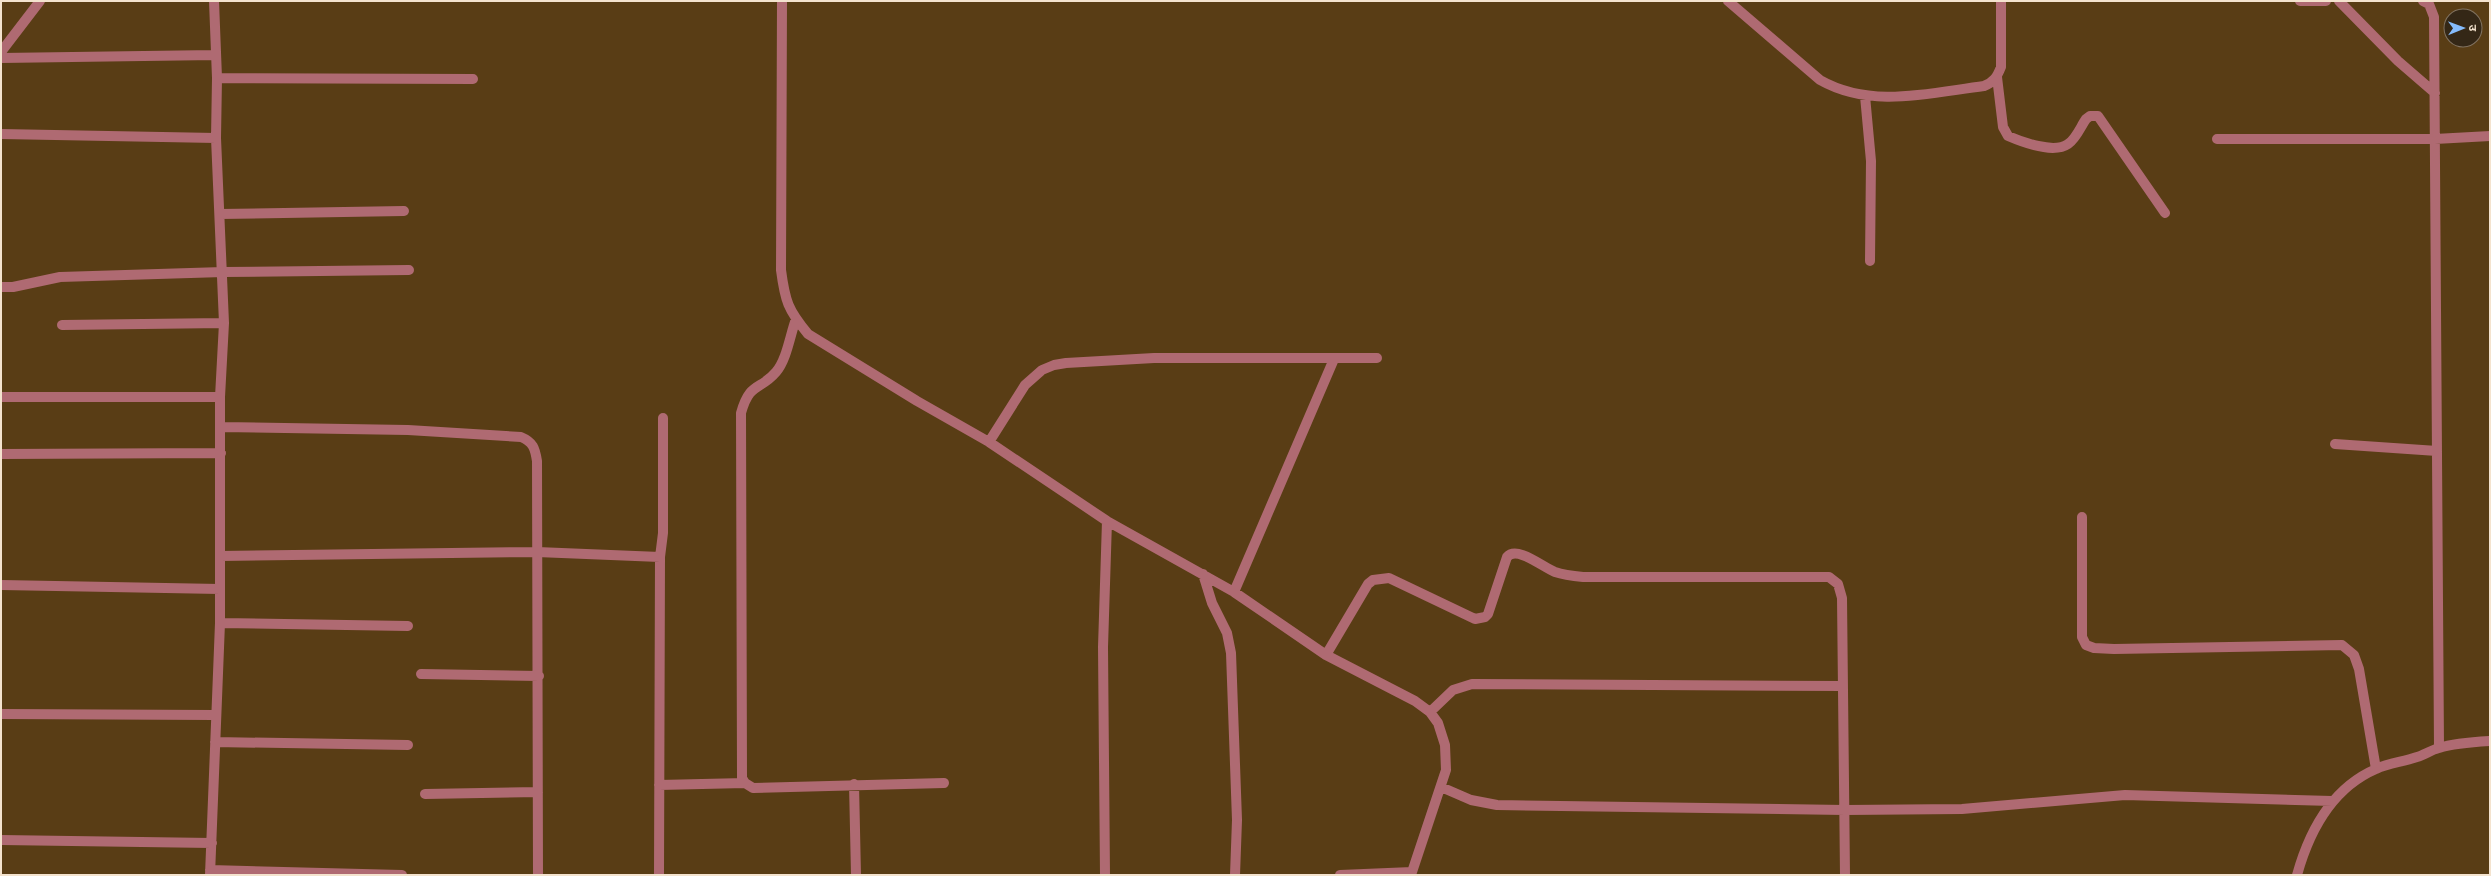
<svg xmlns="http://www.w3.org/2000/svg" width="2491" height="876" viewBox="0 0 2491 876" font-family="Cabin,'Noto Sans Devanagari',sans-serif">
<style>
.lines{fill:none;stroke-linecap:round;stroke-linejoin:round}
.minor{stroke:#af6a72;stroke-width:10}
</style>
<rect width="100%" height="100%" fill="#593d15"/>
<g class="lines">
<!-- minor -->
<path class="minor" d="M782 1 781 270C785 301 788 310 808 334L917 401 989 442 1107 521 1234 592 1326 655 1415 701 1430 712 1438 723 1445 745 1446 770 1411 875
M1728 1 1820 80C1871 109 1929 93 1984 86 1994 82 1997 77 2001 67V1
M2300 1H2326
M2339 1 2398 61 2435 93
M2423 1 2429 4 2434 17 2439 748
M1 52 40 1
M1 58 215 55
M1997 77 2003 127 2008 136C2022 142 2054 154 2068 144 2076 139 2081 126 2086 119L2090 116H2098L2165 213
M217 78 473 79
M1865 96 1871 161 1870 261
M1 134 216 138
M2217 139H2435L2490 136
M220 214 404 211
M1 287H13L60 277 223 272 409 270
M796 319C790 335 787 359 776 372 760 391 750 381 741 413L742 778 745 783 753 788 944 783
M62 325 224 323
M1 397H220
M221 427 408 430 521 437C533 442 535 448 537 461L538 875
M989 442 1025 385 1042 370 1054 365 1066 363 1154 358H1377
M2335 444 2437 451
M1 454 221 453
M2082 517V637L2086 645 2094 648 2114 649 2342 645 2354 655 2359 669 2376 769
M220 556 537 552 660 557
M1203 574 1212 603 1227 633 1231 653 1237 820 1235 875
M1 585 220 589
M1234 592 1334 359
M220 623 408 626
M1326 655 1368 584 1373 580 1389 578 1475 619 1485 617 1488 614 1507 557C1517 545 1544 568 1555 572 1564 575 1573 576 1583 577H1829L1838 584 1842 598 1845 875
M421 674 539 676
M1430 712 1453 690 1472 684 1843 686
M1 714 215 715
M215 742 408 745
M854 784 856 875
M659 785 745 783
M1441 787 1471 800 1497 805 1845 810 1962 809 2125 795 2332 801
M425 794 538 792
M1 840 212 843
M210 870 402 875
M210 875 220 623V397L224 323 216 138 217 78 214 1
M659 875 660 557 663 533V418
M1105 875 1103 647 1107 521
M1340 875 1412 872
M2297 875C2309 832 2332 788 2376 769 2388 763 2403 762 2417 757 2424 755 2431 750 2439 748 2455 743 2473 742 2490 741"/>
</g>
<!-- border -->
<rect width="2491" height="876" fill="none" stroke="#f4e3ce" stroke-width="4"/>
<!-- north arrow -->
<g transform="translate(2463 28) rotate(89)"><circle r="19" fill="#342716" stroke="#817260"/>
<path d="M0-3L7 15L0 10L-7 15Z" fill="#85bbfb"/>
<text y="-6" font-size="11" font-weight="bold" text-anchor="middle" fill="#f4e3ce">उ</text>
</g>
</svg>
